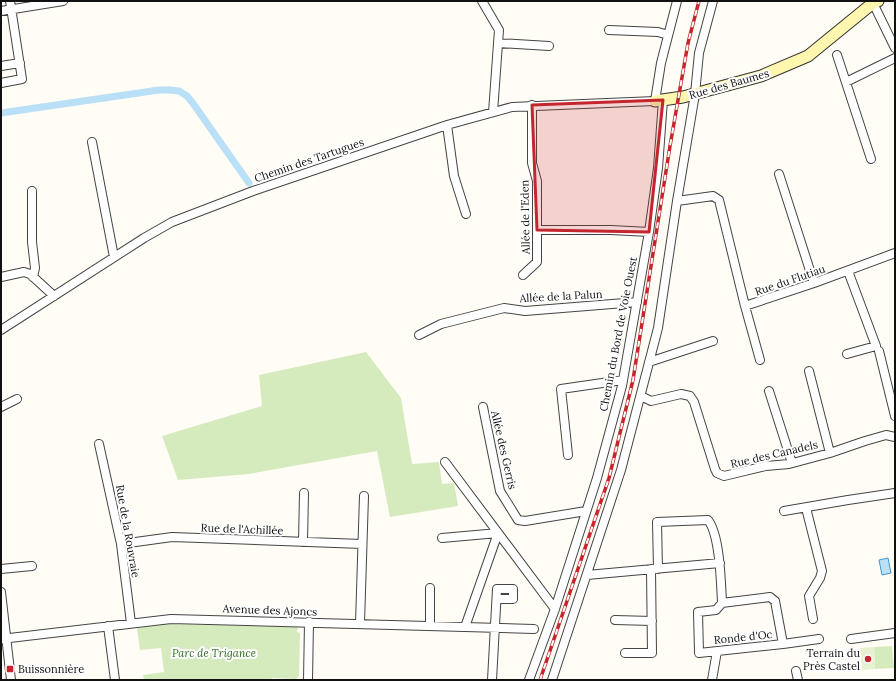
<svg xmlns="http://www.w3.org/2000/svg" width="896" height="681" viewBox="0 0 896 681" font-family="Lora,serif">
<style>
.green{fill:#d5ebbd}
.pitch{fill:#e6f2cf}
.water{fill:#b9e0f7;stroke:#3f96cf}
.lines{fill:none;stroke-linecap:round;stroke-linejoin:round}
.canal{stroke:#b9e0f7;stroke-width:7}
.street-casing{stroke:#444;stroke-width:10}
.secondary-casing{stroke:#333;stroke-width:13}
.street{stroke:#fff;stroke-width:8}
.secondary{stroke:#fff6b0;stroke-width:11}
.rail-casing{stroke:#c4262e;stroke-width:3.5}
.rail{stroke:#fff;stroke-width:2;stroke-dasharray:6;stroke-linecap:butt}
.marked{fill:#c4262e;fill-opacity:0.2;stroke:#c4262e;stroke-width:3;stroke-linejoin:round}
.poi-dot{fill:#c4262e;stroke:#fff;stroke-width:1.5}
.labels{text-anchor:middle;stroke-width:4;stroke-linejoin:round;paint-order:stroke}
.street-label{font-size:11px;fill:#111;stroke:#fff}
.park-label{font-size:11px;font-style:italic;fill:#2f6b1f;stroke:#fff}
.poi-label{font-size:11px;fill:#111;stroke:#fff;text-anchor:end}
</style>
<rect width="100%" height="100%" fill="#fffdf5"/>
<!-- green -->
<path class="green" d="M366 352 401 398 412 464 439 462 442 484 454 483 458 506 390 517 377 451 249 474 178 480 162 436 262 406 259 375Z
M169 624 298 627 297 632 300 633 299 676 296 679 272 678 271 680H144L143 675 164 672 161 648 140 650 137 628Z
M892 646 894 668 875 669 874 647Z"/>
<!-- pitch -->
<path class="pitch" d="M874 647 875 669 862 670 860 648Z"/>
<!-- water -->
<path class="water" d="M888 558 891 573 882 575 879 560Z"/>
<g class="lines">
<!-- canal -->
<path class="canal" d="M1 113 159 90H169L179 91 187 96 192 102 249 183"/>
<defs>
<path id="street" d="M482 1 499 30 493 112
M873 3 895 48
M1 11 63 1
M609 30 658 32 668 35
M498 43 549 46
M837 55 871 159
M1 66 20 63
M846 82 895 58
M1 83 22 79 10 1
M447 125 454 176 466 214
M92 142 114 257
M779 174 814 283
M32 191V242L35 268 33 277
M677 201 713 196 719 200 745 306 814 283 895 253
M537 230H611L649 232
M523 275 537 262V181L532 163V105
M1 277 24 272 30 274 54 296
M745 306 760 360
M1 330 144 238 172 222 253 191 447 125 512 107 655 101 661 63 677 1
M419 335 441 324 504 308 525 311 637 302
M879 351 895 416
M847 354 876 346 848 271
M649 362 713 341
M809 371 830 453
M769 391 792 463
M641 396 651 401 681 394 690 396 694 402 715 469 717 473 724 476 766 466 789 464 830 453 865 441 886 435 895 437
M1 407 17 399
M483 407 500 491 518 520 525 521 586 511
M99 444 121 544 131 623
M568 455 561 389 623 380
M445 462 555 609
M806 508 822 571 820 578 809 596 813 619
M784 511 848 500 895 493
M442 538 498 533
M303 542 304 493
M121 544 172 537 362 544
M1 569 32 566
M658 569 657 522 708 520C720 535 721 583 722 603L770 597 775 601 783 644 699 653 698 612 716 610 722 603
M587 575 720 563
M1 592 11 680
M615 620 652 621
M360 623 364 496
M108 626 115 680
M430 626V588
M465 627 498 533
M1 639 171 619 534 629
M851 639 895 633
M783 644 819 639
M625 653H652L651 569
M796 671 798 680
M308 680 309 622
M492 680 497 589H513V599H497
M529 680 555 609 597 478 622 386 649 232 658 168 663 100
M552 680 621 470 658 328 677 201 695 94 699 53 713 1
M712 680 717 651"/>
<path id="secondary" d="M655 101 683 97 761 76 808 56 873 3 878 1"/>
</defs>
<!-- street casing -->
<use href="#street" class="street-casing"/>
<!-- secondary casing -->
<use href="#secondary" class="secondary-casing"/>
<!-- street -->
<use href="#street" class="street"/>
<!-- secondary -->
<use href="#secondary" class="secondary"/>
<defs>
<path id="rail" d="M540 680 609 478 633 380 670 146 688 43 699 1"/>
</defs>
<!-- rail casing -->
<use href="#rail" class="rail-casing"/>
<!-- rail -->
<use href="#rail" class="rail"/>
</g>
<!-- marked area -->
<path class="marked" d="M663 100 649 232 537 230 532 105Z"/>
<!-- markers -->
<g class="poi-dot">
<circle cx="868" cy="659" r="4"/>
<rect x="6" y="665" width="8" height="8" rx="2"/>
</g>
<g class="labels">
<!-- street labels -->
<g class="street-label">
<text transform="translate(729 84) rotate(-16)" y="4">Rue des Baumes</text>
<text transform="translate(309 160) rotate(-19)" y="4">Chemin des Tartugues</text>
<text transform="translate(525 217) rotate(-91)" y="4">Allée de l'Eden</text>
<text transform="translate(790 280) rotate(-19)" y="4">Rue du Flutiau</text>
<text transform="translate(561 296) rotate(-3)" y="4">Allée de la Palun</text>
<text transform="translate(618 334) rotate(-79)" y="4">Chemin du Bord de Voie Ouest</text>
<text transform="translate(504 450) rotate(77)" y="4">Allée des Gerris</text>
<text transform="translate(774 454) rotate(-13)" y="4">Rue des Canadels</text>
<text transform="translate(242 529) rotate(2)" y="4">Rue de l'Achillée</text>
<text transform="translate(128 531) rotate(80)" y="4">Rue de la Rouvraie</text>
<text transform="translate(270 610) rotate(2)" y="4">Avenue des Ajoncs</text>
<text transform="translate(743 637) rotate(-6)" y="4">Ronde d'Oc</text>
</g>
<!-- park labels -->
<g class="park-label">
<text x="214" y="657">Parc de Trigance</text>
</g>
<!-- poi labels -->
<g class="poi-label">
<text x="860" y="657">Terrain du<tspan x="860" dy="13">Près Castel</tspan></text>
<text x="18" y="673" text-anchor="start">Buissonnière</text>
</g>
</g>
<!-- border -->
<rect width="896" height="681" fill="none" stroke="#111111" stroke-width="4"/>
</svg>
